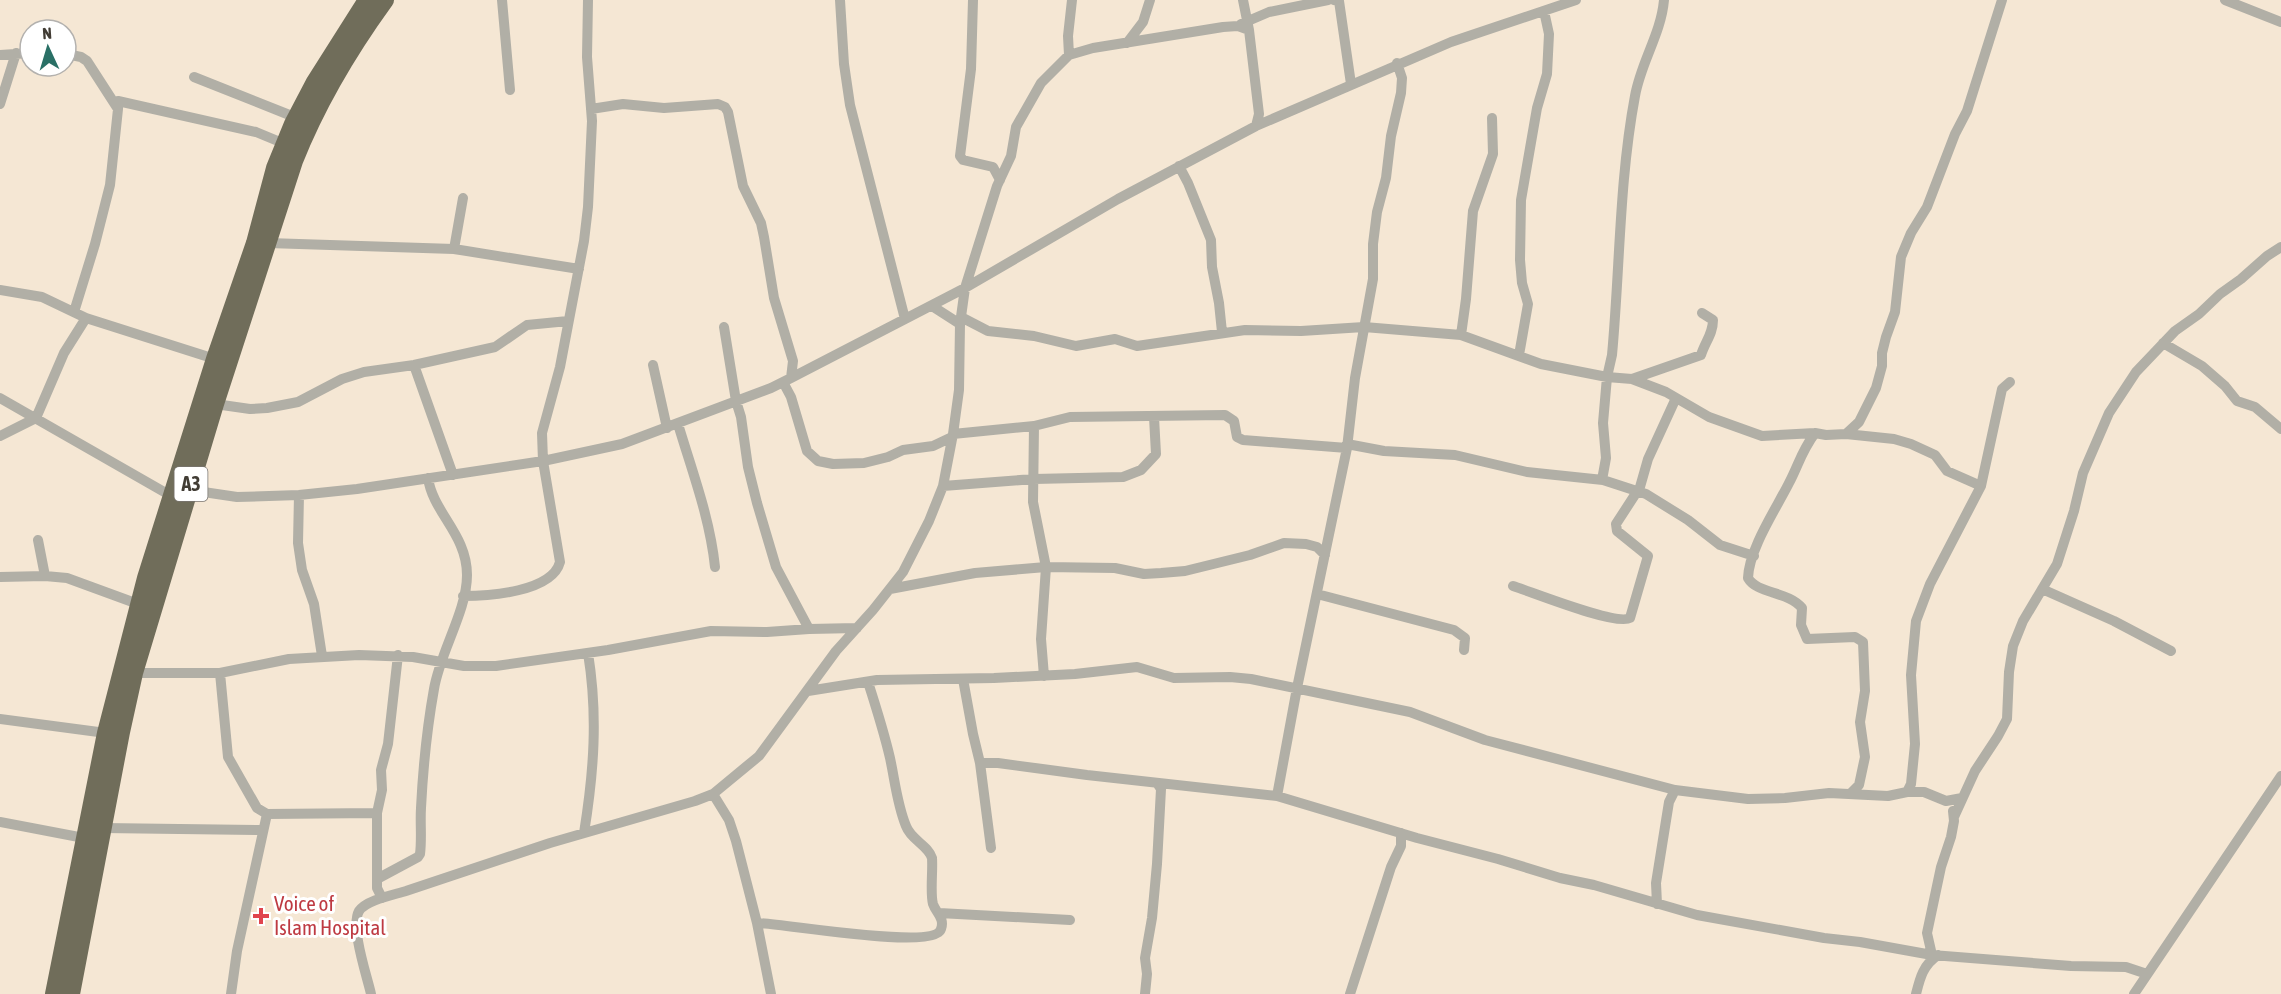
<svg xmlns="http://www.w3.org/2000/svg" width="2281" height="994" viewBox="0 0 2281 994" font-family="'Asap Condensed',sans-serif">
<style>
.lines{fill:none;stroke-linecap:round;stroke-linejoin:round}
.street{stroke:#b1afa6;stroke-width:10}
.highway{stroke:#706d5a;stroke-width:18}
.health-dot{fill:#e0444e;stroke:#fff;stroke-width:2}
.labels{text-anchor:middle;stroke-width:6;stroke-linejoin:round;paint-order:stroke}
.shield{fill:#fff;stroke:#7a7671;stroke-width:1.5}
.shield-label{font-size:20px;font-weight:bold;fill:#413c34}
.health-label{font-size:21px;fill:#be3a42;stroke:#fff;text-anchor:start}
</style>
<rect width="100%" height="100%" fill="#f5e7d4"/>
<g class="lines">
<!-- street -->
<path class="street" d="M502 0 510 90
M840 0 844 64 850 105 905 319
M973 0 971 69 960 156 963 160 993 167 1000 180
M1243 0 1249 30 1259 114 1256 126
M1334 0 1339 1 1351 84
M2225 0 2281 22
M1241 24 1269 12 1328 0
M1127 43 1143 22 1150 0
M66 54 81 57 87 61 118 109V101L256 132 285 144
M0 55 30 53
M1069 55 1068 36 1072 0
M194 77 297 118
M0 104 16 53
M591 109 623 104 664 108 718 104 725 107 728 112 743 186 761 223 764 237 774 298 793 361 791 378
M1179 166 1188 183 1211 240 1212 267 1219 303 1222 332
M268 243 454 249 579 269
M454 249 463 198
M0 290 42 297 86 318 64 353 36 418 0 436
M932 306 960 324
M74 312 95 244 110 185 118 109
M961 317 988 331 1034 336 1076 346 1115 339 1137 346 1245 330 1301 331 1364 327 1461 335 1541 364 1607 377 1632 379 1666 392 1709 417 1762 436 1815 433 1826 435 1846 434 1894 439 1911 444 1935 455 1947 471 1981 486
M86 318 215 359
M724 327 736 401 741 417 748 467 757 503 776 567 809 629
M1461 335 1466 299 1473 211 1493 154 1492 118
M2163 343 2202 366 2225 386 2237 401 2255 407 2281 429
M1519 355 1528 304 1522 283 1520 260 1521 200 1537 108 1547 74 1549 34 1544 11
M414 365 453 475
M653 365 667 428
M1632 379 1701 355C1705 342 1713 334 1713 320L1702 313
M783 382 791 397 807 451 818 461 833 464 864 463 888 457 903 450 933 446 952 437
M0 398 173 497
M215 404 250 409 267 408 298 402 342 379 364 372 414 365 495 347 527 325 568 321
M678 424C692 471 710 518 715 567
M1034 426 1070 417 1225 415 1234 421 1237 437 1243 440 1347 448
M1815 433C1801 452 1799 464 1789 483 1776 509 1749 549 1748 578 1757 594 1788 591 1802 608L1801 625 1807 639 1855 637 1863 642 1865 691 1860 722 1865 757 1859 785 1850 794
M953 434 1034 426 1033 502 1046 567 1041 639 1044 676
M1846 434 1859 422 1876 388 1882 366V353L1886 337 1895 312 1901 257 1911 233 1927 207 1955 134 1967 111 2002 0
M1347 444 1384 451 1455 455 1527 472 1603 480 1646 494 1688 520 1720 545 1754 556
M1602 480 1606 458 1603 423 1607 377 1612 355C1620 269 1619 181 1635 96 1641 62 1661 34 1664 0
M943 486 1034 479 1123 477 1141 470 1156 454 1154 417
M190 490 237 497 299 495 357 489 543 461 622 444 771 388 791 378 965 288 1118 199 1256 126 1451 42 1576 0
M299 495 298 543 302 570 314 604 322 656
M38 540 45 576
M0 577 45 576 67 578 138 604
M1513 586C1532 592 1616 626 1630 618L1648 556 1617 531 1616 524 1640 487 1648 459 1676 398
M890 589 975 573 1046 567 1115 568 1144 574 1161 573 1185 571 1250 555 1284 543 1306 544 1317 547 1325 555
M2042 589 2114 621 2171 651
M1317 594 1454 630 1465 638 1464 650
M463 596C489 596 552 592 560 562L543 461 542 433 560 367 584 241 588 207 592 121 587 57 588 0
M134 673H220L289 659 359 655 413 657 464 666H496L608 650 711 631 767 632 809 629 857 628
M220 673 228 757 257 808 267 814 377 813
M963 679 973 734 980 763H998L1087 775 1277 796 1417 838 1498 859 1560 878 1594 885 1697 915 1824 938 1860 942 1932 955 2071 966 2126 967 2147 974
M808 691 877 680 994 678 1075 674 1137 667 1174 678 1230 677 1251 679 1410 712 1485 740 1675 790 1748 799 1785 798 1829 793 1888 796 1907 792H1924L1946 801 1962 798
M0 719 106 733
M980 763 991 848
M1907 792 1911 784 1915 744 1911 675 1916 621 1930 584 1981 486 2002 389 2010 382
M713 794 729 820 736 841 757 923 771 994
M1277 796 1297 688 1347 448 1355 378 1373 279V244L1377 212 1386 178 1391 136 1401 93 1402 78 1397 63
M1954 817 1975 771 1998 736 2007 719 2009 672 2013 646 2023 621 2057 564 2074 511 2083 473 2109 413 2136 372 2175 331 2199 314 2220 294 2241 279 2267 256 2281 247
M0 822 84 838
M103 828 262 830
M584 833C594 771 598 715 588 653
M377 879 418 857 420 854C422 839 420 823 421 808 423 768 427 728 434 689 440 652 467 611 467 575 467 534 433 513 428 478
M382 898 377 888V813L382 790 381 770 388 744 398 655
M1657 904 1656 883 1669 802 1675 790
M939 913 1070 920
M757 923C781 923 934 951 941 929 945 918 936 913 933 904 930 894 933 870 932 858 928 845 911 840 906 826 897 804 895 781 890 758 884 732 876 707 868 682
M1932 955 1927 933 1941 867 1951 837 1954 821 1953 811
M231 994 237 951 267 814
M371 994C367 976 350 927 359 911 366 900 393 895 406 891L550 843 695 801 713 794 759 756 836 651 873 610 903 572 929 521 943 486 953 434 959 390 960 324 965 288 997 186 1011 156 1016 127 1041 83 1069 55 1093 48 1223 27 1238 26 1249 30
M1145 994 1147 974 1145 958 1152 918 1157 864 1161 789 1157 783
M1350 994 1391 867 1401 846V833
M1916 994C1920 978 1923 965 1938 955
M2134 994 2281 776"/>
<!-- highway -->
<path class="highway" d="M54 994 106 733 146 578 215 359 255 243 275 168 293 124 315 82 367 0
M71 994 121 732 134 673 215 404 294 161C317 103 348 51 385 0"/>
</g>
<!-- markers -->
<path class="health-dot" d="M258 907h6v6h6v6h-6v6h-6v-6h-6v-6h6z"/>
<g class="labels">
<!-- shield labels -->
<rect class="shield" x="174.5" y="467" width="33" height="34" rx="4.5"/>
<g class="shield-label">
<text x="191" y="491">A3</text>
</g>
<!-- health labels -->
<g class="health-label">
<text x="274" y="911">Voice of<tspan x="274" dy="24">Islam Hospital</tspan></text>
</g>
</g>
<!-- north arrow -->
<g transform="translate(48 48) rotate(356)"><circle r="28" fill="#ffffff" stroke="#b3b1ae" stroke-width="1.5"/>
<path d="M0-4.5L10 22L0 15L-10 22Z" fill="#2a7066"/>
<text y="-9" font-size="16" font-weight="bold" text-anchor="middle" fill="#413c34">N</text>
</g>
</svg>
